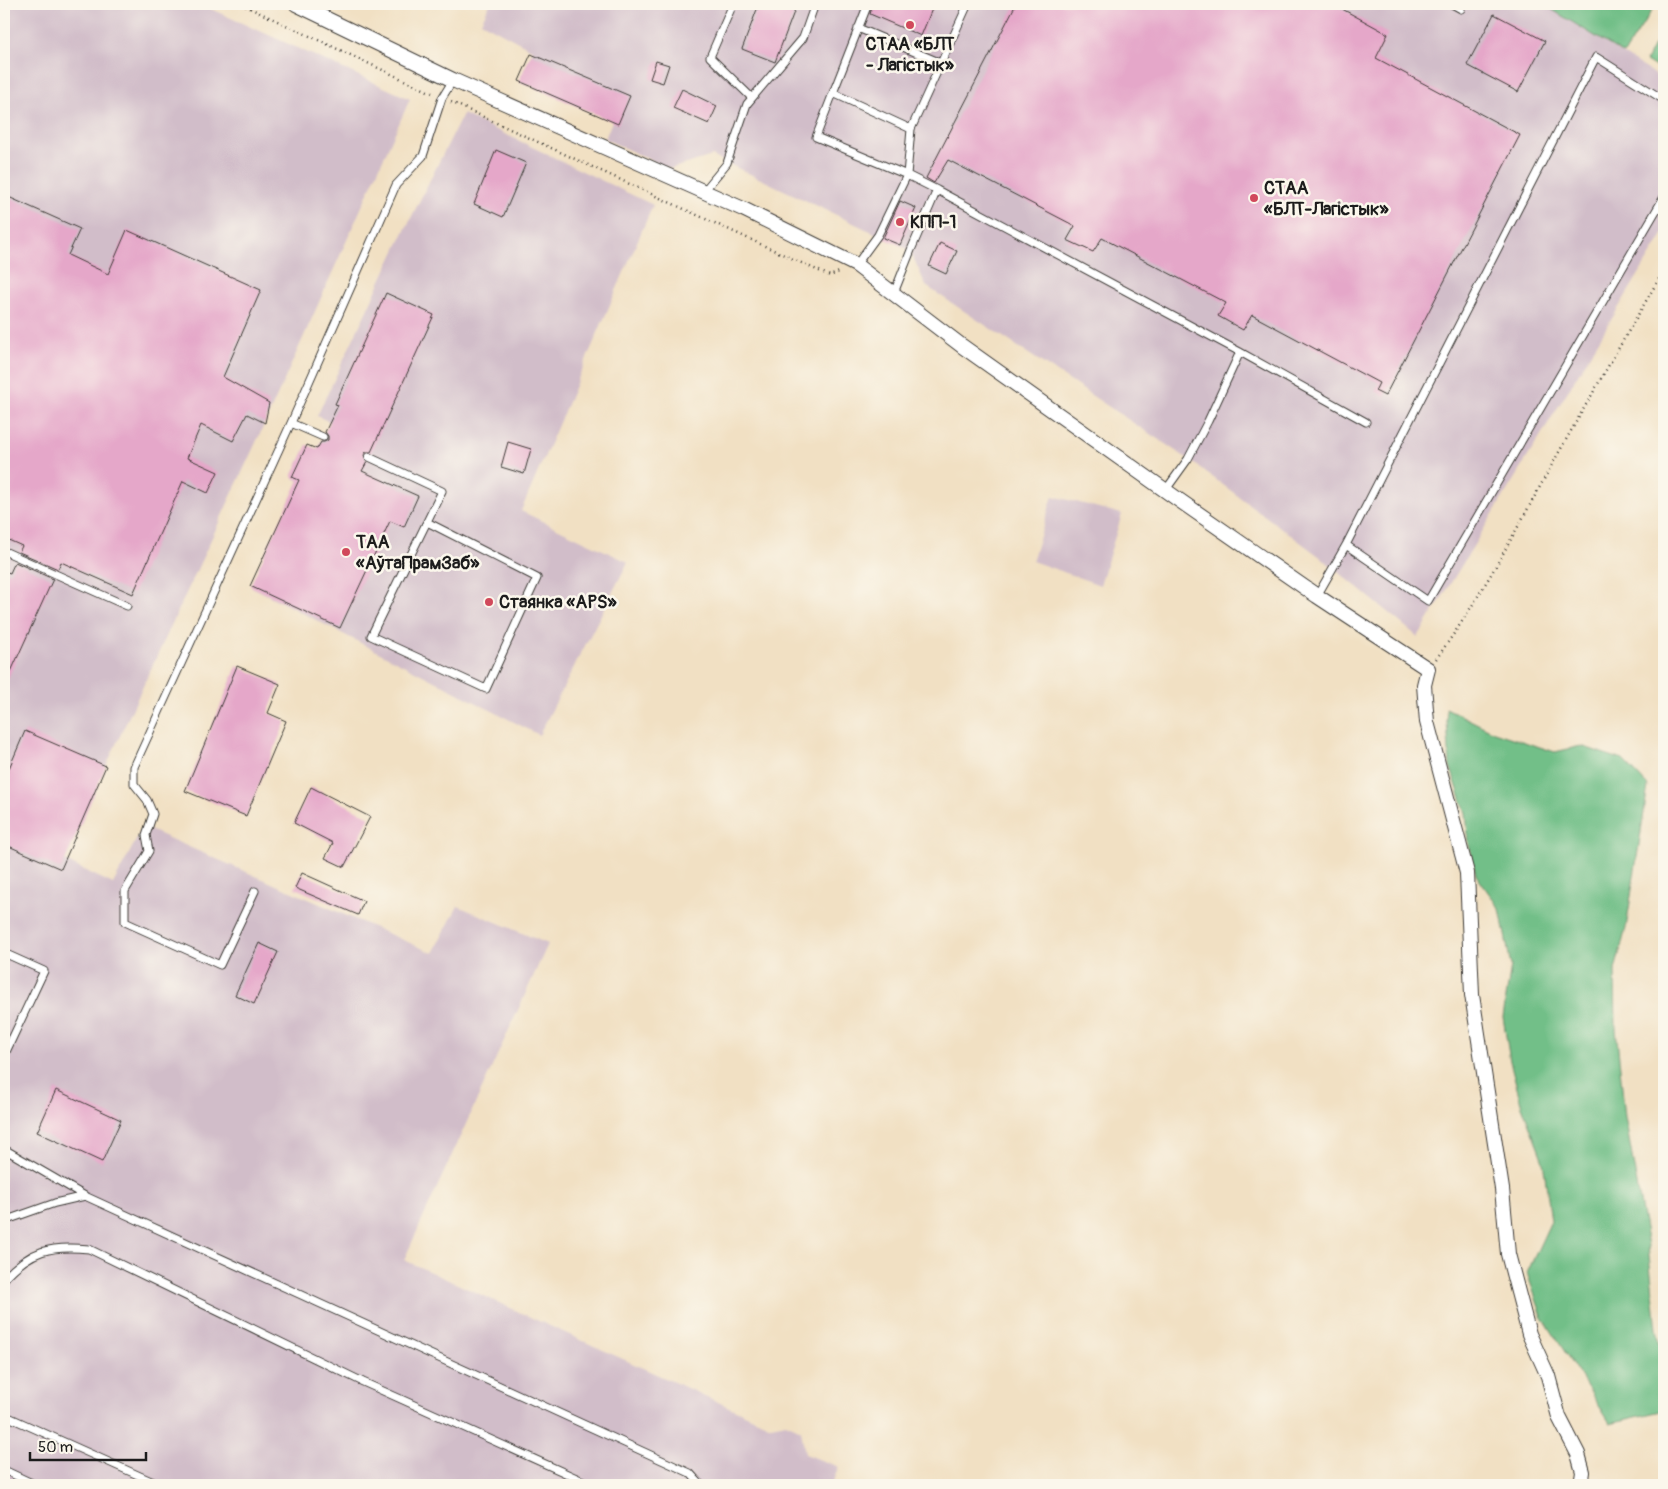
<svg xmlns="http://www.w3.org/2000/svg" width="1668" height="1489" viewBox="0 0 1668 1489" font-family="Pangolin,sans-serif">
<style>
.industrial{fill:#d1bdc9}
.forest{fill:#72bf88;stroke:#476e52}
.building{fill:#e5a7c9}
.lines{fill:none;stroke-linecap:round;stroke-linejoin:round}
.lane-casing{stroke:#3c3935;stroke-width:9}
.street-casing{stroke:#3c3935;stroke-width:16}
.path{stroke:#3c3935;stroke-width:2.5;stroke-dasharray:1 4;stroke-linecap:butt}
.lane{stroke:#fff;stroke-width:7}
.street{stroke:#fff;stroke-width:14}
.poi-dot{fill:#d1495b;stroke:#fbf7ec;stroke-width:2}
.labels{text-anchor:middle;stroke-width:5;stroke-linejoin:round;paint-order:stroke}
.poi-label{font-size:18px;font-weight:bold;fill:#1c1c1c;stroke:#fbf7ec;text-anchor:start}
</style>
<rect width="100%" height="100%" fill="#fbf7ec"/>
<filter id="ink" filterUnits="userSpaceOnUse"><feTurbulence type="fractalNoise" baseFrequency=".02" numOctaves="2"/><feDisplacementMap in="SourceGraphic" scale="10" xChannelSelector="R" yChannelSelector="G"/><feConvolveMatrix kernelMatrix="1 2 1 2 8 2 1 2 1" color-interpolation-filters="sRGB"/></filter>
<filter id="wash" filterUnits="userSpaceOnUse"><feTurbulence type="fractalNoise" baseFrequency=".0096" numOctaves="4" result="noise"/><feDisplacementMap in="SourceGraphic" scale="20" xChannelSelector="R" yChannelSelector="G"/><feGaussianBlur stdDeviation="1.12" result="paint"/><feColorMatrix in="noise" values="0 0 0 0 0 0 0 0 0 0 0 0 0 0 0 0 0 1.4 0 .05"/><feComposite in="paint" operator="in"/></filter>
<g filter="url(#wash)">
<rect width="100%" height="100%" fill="#f1e0c3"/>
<!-- industrial -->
<path class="industrial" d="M4 4H200L410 99 265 423 106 766 65 861 113 884 143 827 433 953 458 906 548 944 404 1260 771 1426 786 1423 801 1430 805 1454 839 1467 831 1485H4Z
M490 4H1543L1664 80V233L1418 637 1319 556 1188 459 926 286 910 250 712 156 670 169 605 139 612 121 519 81 533 50 481 22Z
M463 114 653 205 521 511 628 562 539 735 250 586 299 481 292 477 307 445 317 449 330 422 317 416 401 238Z
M1053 496 1122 514 1100 585 1032 561Z"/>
<!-- forest -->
<path class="forest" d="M1543 4H1656L1624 54Z
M1664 25V72L1646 61Z
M1446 708 1494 732 1555 752 1581 746 1623 760 1648 786 1626 928 1615 970 1616 1029 1625 1117 1648 1246 1657 1329 1664 1369V1388L1661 1411 1610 1423 1542 1316 1527 1273 1551 1221 1543 1161 1521 1103 1510 1061 1503 1017 1511 966 1500 909 1476 875 1469 845 1466 813 1450 766Z"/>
<g id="blocks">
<!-- building -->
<path class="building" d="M759 4H797L775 62 742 49Z
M873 4H934L921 36 870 14Z
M1016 4H1333L1388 34 1376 58 1520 135 1385 396 1375 391 1379 383 1252 315 1243 330 1218 316 1226 303 1102 238 1093 252 1067 240 1075 226 948 160 934 183 926 178Z
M1494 14 1545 41 1518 92 1467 65Z
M531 54 630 96 618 124 519 81Z
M656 61 669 65 663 83 650 79Z
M682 89 717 106 709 124 673 108Z
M496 150 526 163 503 217 474 204Z
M4 195 80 229 68 255 108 274 127 230 261 290 223 377 269 403 265 423 247 414 233 441 201 425 187 458 218 472 208 493 183 481 133 594 61 562 58 569 19 552 22 546 4 538Z
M900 201 916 208 900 245 883 238Z
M940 243 957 251 946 274 929 266Z
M386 293 434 315 371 452H366L364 455 367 462 362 471 418 496 404 527 390 521 340 628 250 586 299 480 292 477 307 445 317 449 321 442H324L328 440V436L325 432 338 405 335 404Z
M508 442 531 449 524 474 501 467Z
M15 562 53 579 4 687V571L10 573Z
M237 666 280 684 268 713 286 721 246 816 185 791Z
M25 731 106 766 61 869 4 844V780Z
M311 787 370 817 344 867 325 858 333 843 294 823Z
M302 873 364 901 358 915 295 888Z
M259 943 278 952 254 1004 235 995Z
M56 1090 121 1120 102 1162 37 1132Z"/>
</g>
</g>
<g filter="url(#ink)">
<use href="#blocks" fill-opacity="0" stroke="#3c3935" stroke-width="1"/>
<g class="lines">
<defs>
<path id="lane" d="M733 4 710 57 752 98
M868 4 833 93 911 129
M1452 4 1461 9
M858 28 941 63
M833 93 816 137 907 175 937 190 1240 352 1366 422
M704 191 727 163 747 104 803 38 815 4
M856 265 878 235 907 175 911 129 968 4
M894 293 911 250 937 190
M291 423 323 437
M369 457 442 491 371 636 486 689 537 578 427 522
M1165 491 1188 459 1208 421 1240 352
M1346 545 1428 601 1664 197
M4 551 127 606
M1317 596 1346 545 1596 57 1664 100
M255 891 220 965 125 922V891L149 851 146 835 153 814 147 800 134 784V767L291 423 396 185 423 156 442 98 453 80
M4 953 44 971 4 1056
M4 1149 85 1196 690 1473 701 1485
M4 1221 55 1203 85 1196
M4 1279C30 1250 51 1245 89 1249L363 1382 592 1485
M4 1415 160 1485
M4 1470 36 1485"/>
<path id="street" d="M296 4 453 80 743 209 856 265 962 346 1176 498 1317 596 1428 669 1424 685 1427 722 1467 873 1472 995 1502 1189 1508 1254 1529 1334 1548 1376 1559 1417 1578 1454 1583 1472 1581 1485"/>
</defs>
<!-- lane casing -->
<use href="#lane" class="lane-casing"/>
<!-- street casing -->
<use href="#street" class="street-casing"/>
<!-- path -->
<path class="path" d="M241 4 432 93
M451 102 830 276 839 272
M1436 659C1481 598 1517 528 1554 461 1590 397 1627 334 1664 270"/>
<!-- lane -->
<use href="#lane" class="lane"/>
<!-- street -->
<use href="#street" class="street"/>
</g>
</g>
<!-- markers -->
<g class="poi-dot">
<circle cx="910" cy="25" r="5"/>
<circle cx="1254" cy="198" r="5"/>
<circle cx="900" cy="222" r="5"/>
<circle cx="346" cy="552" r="5"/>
<circle cx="489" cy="602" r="5"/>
</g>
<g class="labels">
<!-- poi labels -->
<g class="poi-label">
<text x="910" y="50" text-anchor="middle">СТАА «БЛТ<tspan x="910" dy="21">- Лагістык»</tspan></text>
<text x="1264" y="194">СТАА<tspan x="1264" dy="21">«БЛТ-Лагістык»</tspan></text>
<text x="910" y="228">КПП-1</text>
<text x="356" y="548">ТАА<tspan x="356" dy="21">«АўтаПрамЗаб»</tspan></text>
<text x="499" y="608">Стаянка «APS»</text>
</g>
</g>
<!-- margin -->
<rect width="1668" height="1489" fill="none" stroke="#fbf7ec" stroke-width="20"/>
<!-- scale -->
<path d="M30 1452v8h116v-8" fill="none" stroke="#1c1c1c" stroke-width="2.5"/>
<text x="38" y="1452" font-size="15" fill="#1c1c1c" stroke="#fbf7ec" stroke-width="4" paint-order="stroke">50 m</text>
</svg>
